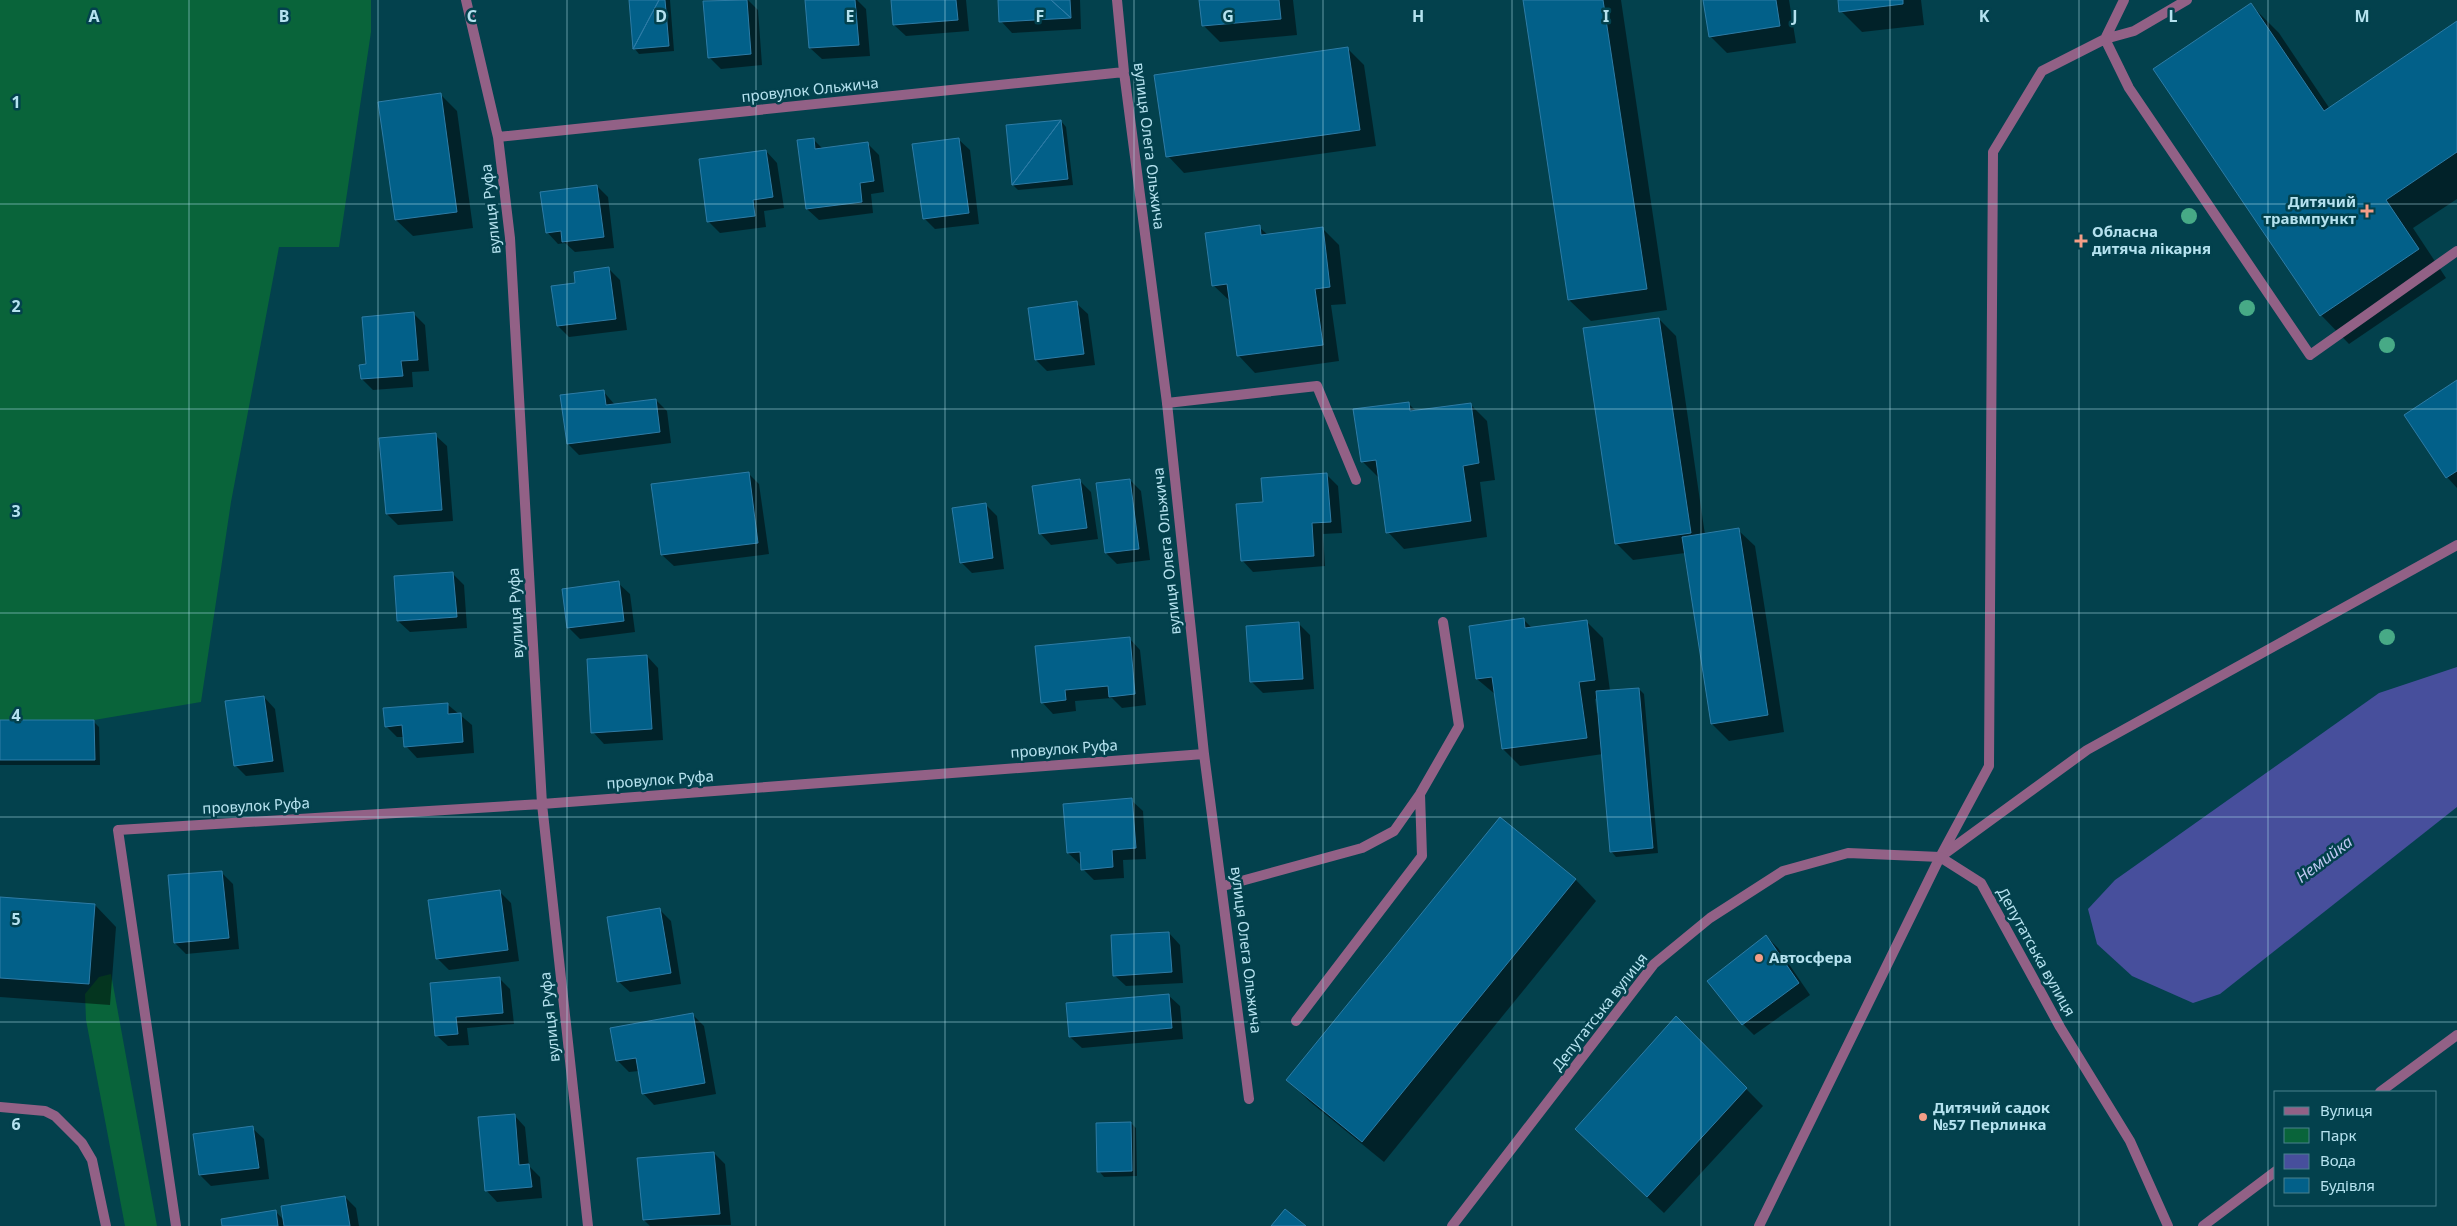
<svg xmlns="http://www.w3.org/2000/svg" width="2457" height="1226" viewBox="0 0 2457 1226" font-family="'Noto Sans',sans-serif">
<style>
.green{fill:#09643a}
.water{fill:#474f9c}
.shadow{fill:#0007;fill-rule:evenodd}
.building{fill:#026089;stroke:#2e7ca6}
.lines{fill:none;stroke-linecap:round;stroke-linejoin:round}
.lane{stroke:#926186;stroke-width:10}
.street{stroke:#926186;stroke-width:10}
.tree{fill:#47aa86}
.grid{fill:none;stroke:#b5e2ef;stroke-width:1;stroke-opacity:0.55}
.poi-dot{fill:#f49e87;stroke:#03414d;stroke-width:2}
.labels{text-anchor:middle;stroke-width:5;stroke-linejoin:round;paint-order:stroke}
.street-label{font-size:15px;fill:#b5e2ef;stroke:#03414d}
.poi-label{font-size:15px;font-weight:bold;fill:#b5e2ef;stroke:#03414d;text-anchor:start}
.water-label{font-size:16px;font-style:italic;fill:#bfc8f3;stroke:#03414d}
.grid-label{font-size:16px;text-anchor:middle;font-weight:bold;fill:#b5e2ef;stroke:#03414d;stroke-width:5;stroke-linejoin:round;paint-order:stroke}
</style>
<rect width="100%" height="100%" fill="#03414d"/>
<!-- green -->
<path class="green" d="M0 0H371V32L339 247H279L231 502 201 702 94 720H0Z
M111 974 157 1226H125L86 1020 85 994 99 977Z"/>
<!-- water -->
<path class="water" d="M2457 667V807L2220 994 2193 1003 2132 976 2097 944 2088 909 2115 880 2379 693Z"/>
<!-- shadow -->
<path class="shadow" d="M630 0H670L674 51 639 54 634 48Z
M748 0 758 10 762 65 721 69 709 57 705 2Z
M827 0H857L866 9 870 56 822 59 810 48 807 2Z
M892 0H966L969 31 906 36 894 25Z
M999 0H1080L1081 29 1012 33 1001 21Z
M1201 0H1293L1297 35 1220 42 1203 25Z
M1524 0H1621L1667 310 1591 321 1569 300Z
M1704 0H1789L1796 43 1727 53 1710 36Z
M1839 0H1921L1924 25 1862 32 1841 11Z
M2251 5 2279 33 2330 109 2457 23V199L2413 228 2446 278 2349 344 2321 315Z
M1348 49 1364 65 1376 146 1184 173 1168 156Z
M440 94 457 111 473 228 413 236 396 220Z
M1061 121 1066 127 1073 185 1018 190 1013 185Z
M813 139 823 149 868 144 879 155 884 192 871 194 873 213 819 220 807 209Z
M958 139 970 150 979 224 935 229 924 218Z
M766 151 777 163 784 208 764 211 766 227 720 233 708 221Z
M597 186 608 197 614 248 575 252 565 243 558 244 547 232Z
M1259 227 1268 235 1322 228 1339 245 1346 304 1331 305 1339 361 1255 373 1239 356 1231 302 1213 285Z
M609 269 620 280 627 330 569 337 558 326 576 284Z
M1076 303 1088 314 1095 365 1047 371 1036 360Z
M414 314 425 325 429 371 412 372 413 387 373 390 362 379 368 365Z
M1659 319 1676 336 1705 535 1738 530 1755 546 1784 732 1729 741 1712 724 1685 553 1633 560 1616 543Z
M2457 382V488L2447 477Z
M603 391 615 405 656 400 667 411 671 443 579 455 568 444Z
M1408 403 1417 412 1470 404 1487 421 1495 480 1480 482 1487 537 1404 549 1388 532 1379 478 1362 461Z
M435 435 447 446 453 521 398 525 387 514Z
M748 473 759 484 769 554 674 566 662 555Z
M1327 475 1338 486 1342 533 1323 534 1325 566 1253 572 1242 560 1265 503Z
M1130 480 1141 491 1150 560 1117 564 1106 553Z
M1080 481 1091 492 1098 539 1051 545 1040 533Z
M986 505 997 516 1004 569 972 573 961 562Z
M452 573 464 585 467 628 410 632 398 621Z
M618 583 630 594 635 632 580 639 569 628Z
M1524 620 1532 628 1586 621 1603 638 1610 691 1639 689 1644 694 1658 853 1616 857 1611 851 1603 754 1520 766 1503 749 1496 695 1477 679ZM1598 698 1599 713H1597L1595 699Z
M1298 623 1310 635 1314 689 1263 693 1251 681Z
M1129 638 1140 650 1146 705 1122 708 1112 698 1075 701 1076 711 1053 714 1042 702Z
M647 656 658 668 663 740 604 744 593 732Z
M264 697 275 709 284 772 246 776 235 765Z
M447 704 472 725 474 753 417 758 406 746 405 737H397L386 726Z
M0 722H94L99 727 100 765H0Z
M1131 800 1143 811 1146 859 1123 860 1124 878 1094 880 1083 869 1082 864H1080L1068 853Z
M222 873 233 884 239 949 186 954 175 943Z
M1575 879 1596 901 1384 1162 1309 1101 1288 1080Z
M500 892 511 903 519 961 449 970 437 958Z
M0 898 95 905 116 927 110 1005 0 997Z
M660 910 671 921 681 984 630 992 618 981Z
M1169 933 1180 945 1183 983 1126 986 1114 975Z
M1766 936 1778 948 1810 995 1754 1035 1743 1024Z
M499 978 510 989 514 1024 467 1028 469 1045 448 1046 436 1035 431 984Z
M1168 995 1180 1006 1183 1039 1082 1048 1070 1037Z
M693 1015 704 1026 716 1094 654 1105 643 1093 639 1071 629 1072 618 1061 612 1029Z
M1676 1018 1763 1106 1664 1213 1593 1146Z
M514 1115 525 1127 529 1166 540 1177 542 1198 497 1202 486 1190Z
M1131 1123 1136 1128 1137 1176 1104 1177 1099 1171Z
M252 1128 264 1139 269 1179 211 1186 200 1175Z
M714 1153 725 1164 731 1225 650 1226 644 1220Z
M345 1197 356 1208 359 1226H223L275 1211 285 1221Z"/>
<!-- building -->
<path class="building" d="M629 0H659L633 49Z
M659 0H665L669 46 633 49Z
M747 0 751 54 708 58 703 1Z
M805 0H855L859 45 809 48Z
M891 0H956L958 20 893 25Z
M998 0H1051L1071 18 999 22Z
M1051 0H1070L1071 18Z
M1199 0H1279L1281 19 1202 26Z
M1523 0H1603L1647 289 1568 300Z
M1703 0H1776L1780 26 1709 37Z
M1838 0H1903V4L1839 12Z
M2251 3 2324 111 2457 21V152L2386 200 2419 249 2320 316 2153 69Z
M1348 47 1360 130 1166 157 1154 75Z
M441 93 457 212 395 220 378 102Z
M1061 120 1012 185 1006 125Z
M1061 120 1068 179 1012 185Z
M814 138 815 149 868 142 874 181 860 183 862 202 806 209 797 140Z
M959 138 969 213 923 219 912 144Z
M766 150 773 197 753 200 755 216 707 222 699 159Z
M597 185 604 237 562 242 561 231 546 233 540 192Z
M1260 225 1261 235 1323 227 1330 287 1315 289 1323 345 1237 356 1227 284 1212 286 1205 233Z
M609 267 616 319 557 326 551 286 575 283 574 272Z
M1077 301 1084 354 1035 360 1028 308Z
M414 312 418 360 401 361 403 376 361 379 359 365 366 364 362 317Z
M1659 318 1691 533 1615 544 1583 328Z
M2457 380V471L2446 478 2404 415Z
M604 390 606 405 656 399 660 432 567 444 560 395Z
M1409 402 1410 411 1471 403 1479 463 1463 466 1471 521 1386 533 1376 460 1361 462 1353 409Z
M436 433 442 510 386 514 379 438Z
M749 472 758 543 661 555 651 484Z
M1327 473 1331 522 1312 523 1314 556 1241 561 1236 504 1263 502 1261 478Z
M1080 479 1087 528 1039 534 1032 486Z
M1130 479 1139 549 1105 553 1096 483Z
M986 503 993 558 960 563 952 508Z
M1739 528 1768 715 1711 724 1682 537Z
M453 572 457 617 397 621 394 576Z
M619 581 624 621 567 628 562 589Z
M1524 618 1525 628 1587 620 1595 680 1579 682 1587 738 1502 749 1492 677 1476 679 1469 626Z
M1299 622 1303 679 1250 682 1246 626Z
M1130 637 1135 694 1109 697 1108 686 1065 690 1066 700 1041 703 1035 646Z
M647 655 652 729 591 733 587 659Z
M1639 688 1653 848 1610 852 1596 691Z
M264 696 273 761 234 766 225 701Z
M448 703V714L461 713 463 742 404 747 402 725 385 727 383 708Z
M0 720H94L95 760H0Z
M1132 798 1136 848 1112 850 1113 867 1081 870 1080 852 1067 853 1063 804Z
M1500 817 1576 879 1362 1142 1286 1080Z
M222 871 229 938 174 943 168 875Z
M500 890 508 950 436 959 428 900Z
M0 897 95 904 89 984 0 978Z
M660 908 671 973 617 982 607 917Z
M1169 932 1172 972 1113 976 1111 935Z
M1766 935 1799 983 1742 1025 1707 981Z
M500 977 503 1013 456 1017 458 1034 435 1036 430 983Z
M1169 994 1172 1028 1069 1037 1066 1003Z
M693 1013 705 1083 642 1094 636 1058 616 1061 610 1028Z
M1676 1016 1747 1088 1647 1197 1575 1129Z
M515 1114 519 1165 529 1164 532 1187 485 1191 478 1117Z
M1131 1122 1132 1171 1097 1172 1096 1123Z
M253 1126 259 1168 199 1175 193 1134Z
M714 1152 720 1214 643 1220 637 1158Z
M345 1196 350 1226H284L281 1206Z
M1285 1209 1306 1226H1271Z
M276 1210 278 1226H222L221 1219Z"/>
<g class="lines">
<!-- lane -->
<path class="lane" d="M2105 39 2129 88 2310 355 2457 251
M2105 39 2124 0
M1167 403 1317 386 1356 480
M1943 855 2087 750 2457 545
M1223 886 1362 848 1394 831 1420 794 1459 726 1443 622
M1296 1021 1422 856 1420 794
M2380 1092 2457 1035
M0 1107 45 1111 55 1116 82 1143 92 1160 106 1226
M1759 1226 1940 857 1989 766 1993 152 2042 71 2105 39 2134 31 2187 0
M2203 1226 2276 1171"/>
<!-- street -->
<path class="street" d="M466 0 498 137 510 238 542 804 588 1226
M1117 0 1124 72 1167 403 1204 754 1249 1099
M498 137 1124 72
M176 1226 118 830 542 804 1204 754
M1452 1226 1654 964 1710 918 1783 871 1848 853 1940 857 1981 883 2060 1027 2130 1141 2168 1226"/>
</g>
<!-- trees -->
<g class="tree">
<circle cx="2189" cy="216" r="8"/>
<circle cx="2247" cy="308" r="8"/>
<circle cx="2387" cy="345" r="8"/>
<circle cx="2387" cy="637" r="8"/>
</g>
<!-- grid -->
<path class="grid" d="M189 0V1226M378 0V1226M567 0V1226M756 0V1226M945 0V1226M1134 0V1226M1323 0V1226M1512 0V1226M1701 0V1226M1890 0V1226M2079 0V1226M2268 0V1226M0 204H2457M0 409H2457M0 613H2457M0 817H2457M0 1022H2457"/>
<!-- markers -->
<g class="poi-dot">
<path d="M2364.5 203.5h5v5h5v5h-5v5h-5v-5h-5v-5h5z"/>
<path d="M2078.5 233.5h5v5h5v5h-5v5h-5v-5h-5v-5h5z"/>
<circle cx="1759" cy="958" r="5"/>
<circle cx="1923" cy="1117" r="5"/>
</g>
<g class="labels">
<!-- street labels -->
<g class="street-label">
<text transform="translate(810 90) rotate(-6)" y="5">провулок Ольжича</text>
<text transform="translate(1149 146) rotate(83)" y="5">вулиця Олега Ольжича</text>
<text transform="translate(491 209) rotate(-96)" y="5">вулиця Руфа</text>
<text transform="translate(1167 551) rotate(-96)" y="5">вулиця Олега Ольжича</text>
<text transform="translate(516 613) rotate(-93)" y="5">вулиця Руфа</text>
<text transform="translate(1064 749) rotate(-4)" y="5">провулок Руфа</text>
<text transform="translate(660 780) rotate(-4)" y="5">провулок Руфа</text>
<text transform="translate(256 806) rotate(-3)" y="5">провулок Руфа</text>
<text transform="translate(1246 950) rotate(83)" y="5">вулиця Олега Ольжича</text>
<text transform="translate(2036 952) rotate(61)" y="5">Депутатська вулиця</text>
<text transform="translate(1600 1012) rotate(-52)" y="5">Депутатська вулиця</text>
<text transform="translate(550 1017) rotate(-96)" y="5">вулиця Руфа</text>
</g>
<!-- poi labels -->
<g class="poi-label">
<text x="2356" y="207" text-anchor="end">Дитячий<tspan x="2356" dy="17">травмпункт</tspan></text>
<text x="2092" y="237">Обласна<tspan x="2092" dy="17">дитяча лікарня</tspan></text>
<text x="1769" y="963">Автосфера</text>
<text x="1933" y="1113">Дитячий садок<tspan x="1933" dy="17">№57 Перлинка</tspan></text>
</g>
<!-- water labels -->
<g class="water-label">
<text transform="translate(2324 859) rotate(-37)" y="6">Немийка</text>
</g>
</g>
<g class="grid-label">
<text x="94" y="22">A</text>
<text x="284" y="22">B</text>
<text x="472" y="22">C</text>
<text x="661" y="22">D</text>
<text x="850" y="22">E</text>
<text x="1040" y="22">F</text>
<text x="1228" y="22">G</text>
<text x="1418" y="22">H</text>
<text x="1606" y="22">I</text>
<text x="1795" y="22">J</text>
<text x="1984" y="22">K</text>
<text x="2173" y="22">L</text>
<text x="2362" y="22">M</text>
<text x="16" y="108">1</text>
<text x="16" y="312">2</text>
<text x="16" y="517">3</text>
<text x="16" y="721">4</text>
<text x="16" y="925">5</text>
<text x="16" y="1130">6</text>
</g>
<!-- legend -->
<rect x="2274" y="1091" width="162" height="115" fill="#03414d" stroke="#4a818e"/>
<rect x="2284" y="1107" width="25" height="8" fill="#926186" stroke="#4a818e"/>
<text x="2320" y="1116" font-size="15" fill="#b5e2ef">Вулиця</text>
<rect x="2284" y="1128" width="25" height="15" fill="#09643a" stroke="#4a818e"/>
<text x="2320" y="1141" font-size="15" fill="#b5e2ef">Парк</text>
<rect x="2284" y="1154" width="25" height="15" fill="#474f9c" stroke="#4a818e"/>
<text x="2320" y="1166" font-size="15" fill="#b5e2ef">Вода</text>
<rect x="2284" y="1178" width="25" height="15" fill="#026089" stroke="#4a818e"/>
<text x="2320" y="1191" font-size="15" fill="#b5e2ef">Будівля</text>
</svg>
